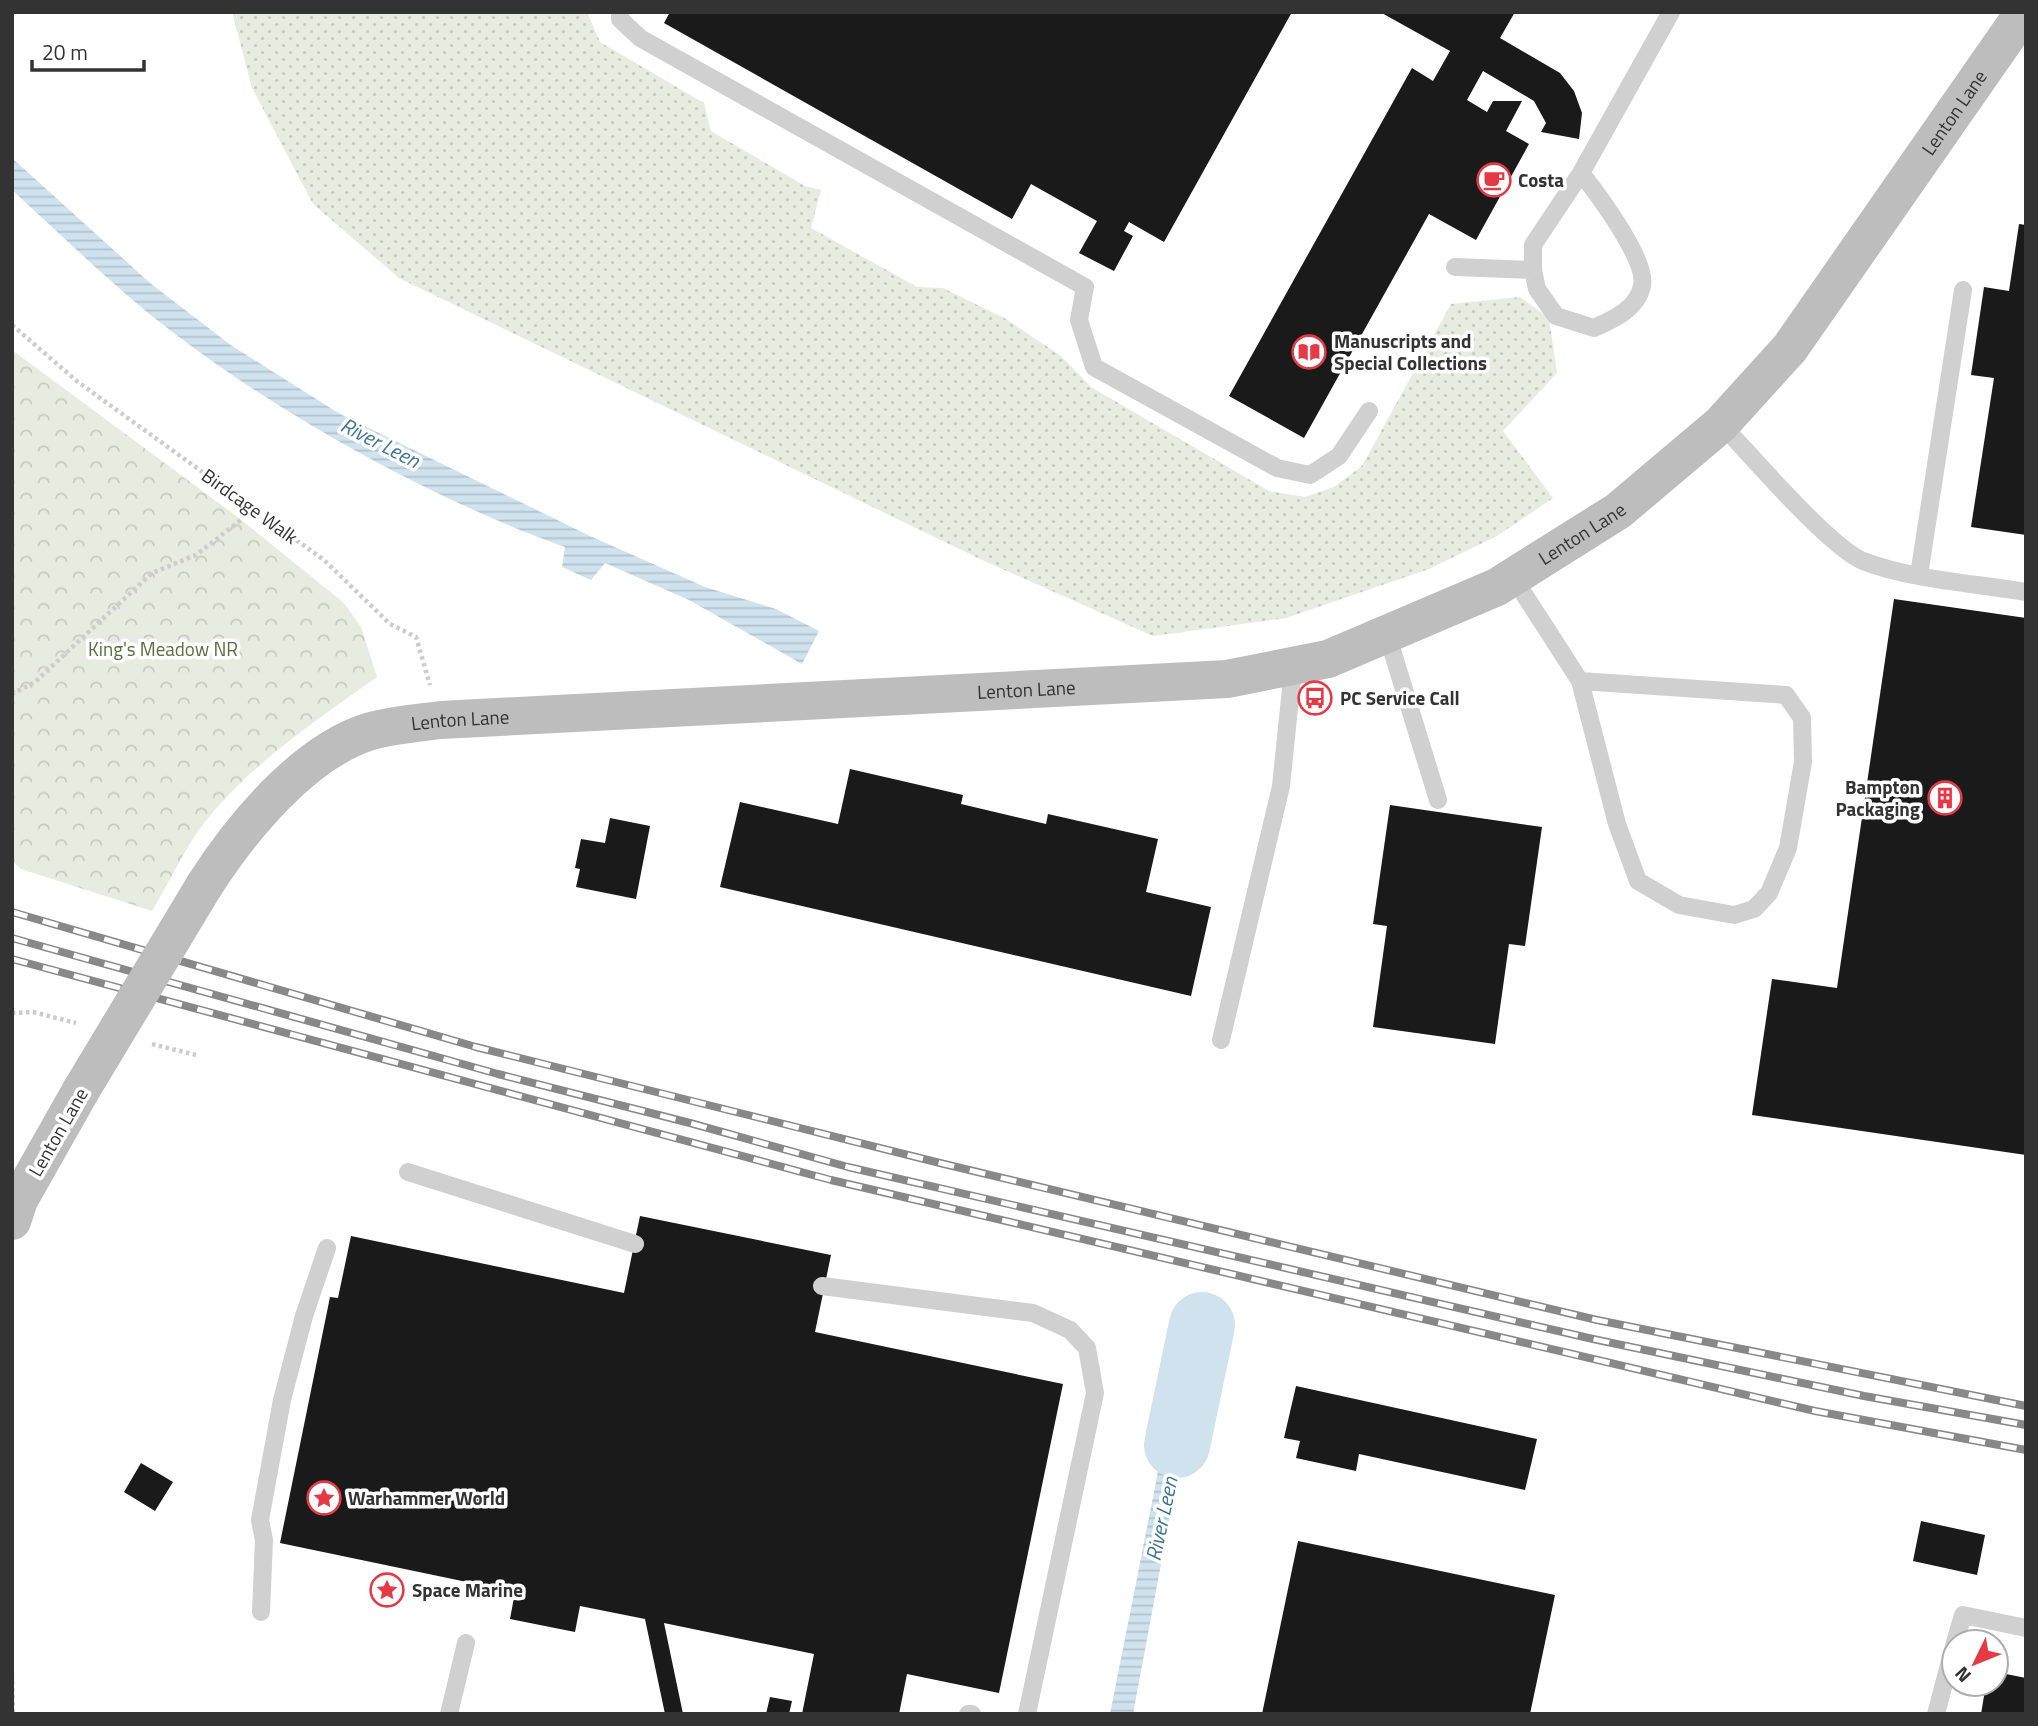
<svg xmlns="http://www.w3.org/2000/svg" width="2038" height="1726" viewBox="0 0 2038 1726" font-family="'Titillium Web',sans-serif">
<style>
.grass{fill:url(#grass-dots)}
.park{fill:url(#park-crowns)}
.water{fill:url(#water-rules)}
.lines{fill:none;stroke-linecap:round;stroke-linejoin:round}
.river{stroke:#cfe2ee;stroke-width:66}
.building{fill:#1a1a1a}
.path{stroke:#cdcdcd;stroke-width:4.5;stroke-dasharray:3.5 3.5;stroke-linecap:butt}
.lane{stroke:#d0d0d0;stroke-width:18}
.secondary{stroke:#bdbdbd;stroke-width:38}
.rail-casing{stroke:#888;stroke-width:8}
.rail{stroke:#fff;stroke-width:5;stroke-dasharray:16;stroke-linecap:butt}
.secondary-bridge{stroke:#bdbdbd;stroke-width:38}
.labels{text-anchor:middle;stroke-width:7;stroke-linejoin:round;paint-order:stroke}
.street-label{font-size:19px;fill:#333;stroke:#fff}
.poi-label{font-size:19px;font-weight:bold;fill:#333;stroke:#fff;text-anchor:start}
.park-label{font-size:19px;fill:#56703f;stroke:#fff}
.water-label{font-size:21px;font-style:italic;fill:#3f7597;stroke:#fff}
</style>
<defs>
<pattern id="grass-dots" width="8" height="8" patternUnits="userSpaceOnUse" patternTransform="scale(1.75)"><rect width="8" height="8" fill="#e6ecdf"/><path d="M2 2h.1M6 6h.1" fill="none" stroke="#c6cbc0" stroke-width="1.8" stroke-linecap="round"/></pattern>
<pattern id="park-crowns" width="20" height="18" patternUnits="userSpaceOnUse" patternTransform="scale(1.75)"><rect width="20" height="18" fill="#e6ecdf"/><path d="M2 6a3 3 0 1 1 6 0M12 15a3 3 0 1 1 6 0" fill="none" stroke="#c6cbc0"/></pattern>
<pattern id="water-rules" width="6" height="5" patternUnits="userSpaceOnUse" patternTransform="scale(1.75)"><rect width="6" height="5" fill="#cfe2ee"/><path d="M0 2.5h6" fill="none" stroke="#b2c2cd"/></pattern>
</defs>
<rect width="100%" height="100%" fill="#fff"/>
<!-- grass -->
<path class="grass" d="M232 12H587L600 42 704 103 711 131 805 186 821 190 811 228 917 287 943 288 1006 319 1061 356 1091 387 1269 491 1305 497 1334 487 1362 466 1451 304 1520 297 1549 318 1557 373 1503 431 1553 498 1497 536 1429 569 1286 618 1153 636 980 559 399 278 313 204 252 88Z"/>
<!-- park -->
<path class="park" d="M12 350 239 518 344 603 361 627 377 677C315 721 252 763 204 823 184 849 169 883 152 911L21 869 12 861Z"/>
<!-- water -->
<path class="water" d="M12 158 150 283 232 346 340 414 590 536 705 587 776 609 819 631 802 664 689 600 605 563 591 580 562 567 565 547C436 501 289 420 179 337 120 293 67 240 12 190Z
M1172 1350 1210 1358 1200 1408 1173 1500 1133 1714H1110L1157 1477Z"/>
<g class="lines">
<!-- river -->
<path class="river" d="M1177 1445 1202 1325"/>
</g>
<!-- building -->
<path class="building" d="M670 12H1292L1164 242 1129 222 1124 231 1133 236 1114 271 1079 253 1097 221 1031 184 1012 219 664 23Z
M1380 12H1515L1500 38 1560 73 1574 91 1582 113 1579 139 1541 132 1546 123 1534 101 1483 71 1467 100 1487 112 1493 101H1522L1506 131 1529 144 1476 240 1429 214 1304 438 1229 396 1412 68 1433 81 1450 51Z
M2019 224 2026 225V535L1971 527 1994 378 1971 375 1984 287 2009 291Z
M1894 599 2026 618V1155L1752 1115 1772 979 1837 988Z
M850 769 963 795 961 804 1046 824 1048 814 1158 839 1146 892 1211 907 1191 996 720 887 740 802 838 824Z
M1390 805 1542 827 1525 946 1509 944 1495 1044 1373 1027 1387 926 1373 924Z
M610 818 650 826 636 899 576 887 580 869 575 868 581 839 605 843Z
M640 1216 831 1255 815 1332 1063 1384 999 1693 907 1674 899 1714H802L814 1654 664 1623 683 1714H665L645 1619 580 1606 575 1632 510 1619 515 1592 280 1543 330 1297 338 1298 351 1236 624 1293Z
M1296 1386 1537 1439 1525 1490 1359 1454 1356 1471 1296 1458 1300 1441 1284 1438Z
M141 1463 173 1482 155 1511 124 1492Z
M1921 1521 1985 1535 1977 1575 1913 1561Z
M1298 1541 1555 1595 1530 1714H1262Z
M1996 1672 2026 1678V1714H1981L1986 1684H1996Z
M770 1697 792 1701 789 1714H766Z"/>
<g class="lines">
<!-- path -->
<path class="path" d="M12 325 78 382 324 560 390 624 416 637 430 685
M12 691 14 693 35 682 152 573 196 555 241 520
M12 1013 33 1012 76 1023
M152 1044 196 1055
M12 1674 13 1714"/>
<!-- lane -->
<path class="lane" d="M620 12V19L640 38 1085 287 1079 320 1094 367 1277 468 1310 475 1339 456 1369 411
M1581 173C1597 193 1648 261 1642 286 1637 309 1614 319 1594 328L1556 316 1537 289 1533 270V245L1581 173 1671 12
M1455 267 1533 270
M1721 424C1750 454 1829 547 1863 561 1913 580 1973 583 2026 592
M1919 575 1963 290
M1513 577 1580 681 1617 824 1638 881 1679 905 1734 915 1754 909 1769 893 1788 848 1803 762 1802 718 1786 695 1580 681
M1387 634 1438 800
M1221 1040 1281 786 1293 669
M408 1172 635 1244
M822 1286 1033 1313 1070 1330 1087 1348 1095 1393 1027 1714
M261 1612 264 1540 260 1520 282 1400 304 1316 327 1248
M1955 1642 1963 1615 2026 1628
M449 1714 466 1643
M968 1714H972
M1936 1714 1954 1646"/>
<!-- secondary -->
<g class="secondary">
<path id="s1" d="M204 886C241 828 304 751 371 731 393 725 418 723 441 720L1227 679 1328 659 1497 587 1618 511 1721 424 1790 348 2024 12"/>
<path d="M12 1221 19 1200 80 1092"/>
</g>
<defs>
<path id="rail" d="M12 912 476 1047 944 1164 1597 1320 2026 1406
M12 938 498 1074 690 1123 848 1167 1593 1339 1864 1396 2026 1425
M12 959 831 1180 1815 1411 2026 1450"/>
</defs>
<!-- rail casing -->
<use href="#rail" class="rail-casing"/>
<!-- rail -->
<use href="#rail" class="rail"/>
<!-- secondary-bridge -->
<path class="secondary-bridge" d="M80 1092 204 886"/>
</g>
<!-- icons -->
<defs>
<symbol id="cafe-ring" viewBox="-11 -11 22 22"><circle r="9.5" fill="#fff" stroke="#e63946" stroke-width="1.5"/><path d="M-5.5-4.5H6V0H3Q3 3.5 0 3.5H-2.5Q-5.5 3.5-5.5 0ZM3-3.2v2h1.7v-2ZM-6 4.5H4V6H-6Z" fill="#e63946"/></symbol>
<symbol id="library-ring" viewBox="-11 -11 22 22"><circle r="9.5" fill="#fff" stroke="#e63946" stroke-width="1.5"/><path d="M-6-4Q-3-5.5-.7-3.5V5Q-3 3-6 4ZM6-4Q3-5.5 .7-3.5V5Q3 3 6 4Z" fill="#e63946"/></symbol>
<symbol id="bus-ring" viewBox="-11 -11 22 22"><circle r="9.5" fill="#fff" stroke="#e63946" stroke-width="1.5"/><path d="M-5-6H5V4H4V6H2V4H-2V6H-4V4H-5ZM-3.5-4V0h7V-4ZM-3.5 1.2v1.5H-2V1.2ZM2 1.2v1.5H3.5V1.2Z" fill="#e63946"/></symbol>
<symbol id="building-ring" viewBox="-11 -11 22 22"><circle r="9.5" fill="#fff" stroke="#e63946" stroke-width="1.5"/><path d="M-4-6H4V6H1V3H-1V6H-4ZM-2.5-4.3h1.7v1.8h-1.7ZM.8-4.3h1.7v1.8H.8ZM-2.5-1h1.7V.8h-1.7ZM.8-1h1.7V.8H.8Z" fill="#e63946"/></symbol>
<symbol id="sight-ring" viewBox="-11 -11 22 22"><circle r="9.5" fill="#fff" stroke="#e63946" stroke-width="1.5"/><path d="M0-6L1.8-2.2L6-1.7L2.9 1.2L3.7 5.4L0 3.3L-3.7 5.4L-2.9 1.2L-6-1.7L-1.8-2.2Z" fill="#e63946"/></symbol>
</defs>
<g fill-rule="evenodd">
<use href="#cafe-ring" x="1475" y="161" width="38" height="38"/>
<use href="#library-ring" x="1290" y="333" width="38" height="38"/>
<use href="#bus-ring" x="1296" y="679" width="38" height="38"/>
<use href="#building-ring" x="1926" y="779" width="38" height="38"/>
<use href="#sight-ring" x="305" y="1479" width="38" height="38"/>
<use href="#sight-ring" x="368" y="1571" width="38" height="38"/>
</g>
<g class="labels">
<!-- street labels -->
<g class="street-label">
<text dy="7" stroke="none"><textPath href="#s1" startOffset="2044">Lenton Lane</textPath></text>
<text transform="translate(250 506) rotate(36)" y="7">Birdcage Walk</text>
<text dy="7" stroke="none"><textPath href="#s1" startOffset="1477">Lenton Lane</textPath></text>
<text dy="7" stroke="none"><textPath href="#s1" startOffset="889">Lenton Lane</textPath></text>
<text dy="7" stroke="none"><textPath href="#s1" startOffset="322">Lenton Lane</textPath></text>
<text transform="translate(58 1132) rotate(-60)" y="7">Lenton Lane</text>
</g>
<!-- poi labels -->
<g class="poi-label">
<text x="1518" y="187">Costa</text>
<text x="1334" y="348">Manuscripts and<tspan x="1334" dy="22">Special Collections</tspan></text>
<text x="1340" y="705">PC Service Call</text>
<text x="1920" y="794" text-anchor="end">Bampton<tspan x="1920" dy="22">Packaging</tspan></text>
<text x="348" y="1505">Warhammer World</text>
<text x="412" y="1597">Space Marine</text>
</g>
<!-- park labels -->
<g class="park-label">
<text x="163" y="656">King's Meadow NR</text>
</g>
<!-- water labels -->
<g class="water-label">
<text transform="translate(380 443) rotate(27)" y="7">River Leen</text>
<text transform="translate(1162 1519) rotate(-78)" y="7">River Leen</text>
</g>
</g>
<!-- border -->
<rect width="2038" height="1726" fill="none" stroke="#333333" stroke-width="28"/>
<!-- north arrow -->
<g transform="translate(1975 1663) rotate(227)"><circle r="33" fill="#ffffff" stroke="#adadad" stroke-width="2"/>
<path d="M0-5L12 26L0 18L-12 26Z" fill="#e63946"/>
<text y="-10" font-size="19" font-weight="bold" text-anchor="middle" fill="#333333">N</text>
</g>
<!-- scale -->
<path d="M32 60v10h112v-10" fill="none" stroke="#333333" stroke-width="3.5"/>
<text x="42" y="60" font-size="21" fill="#333333" stroke="#ffffff" stroke-width="5" paint-order="stroke">20 m</text>
</svg>
